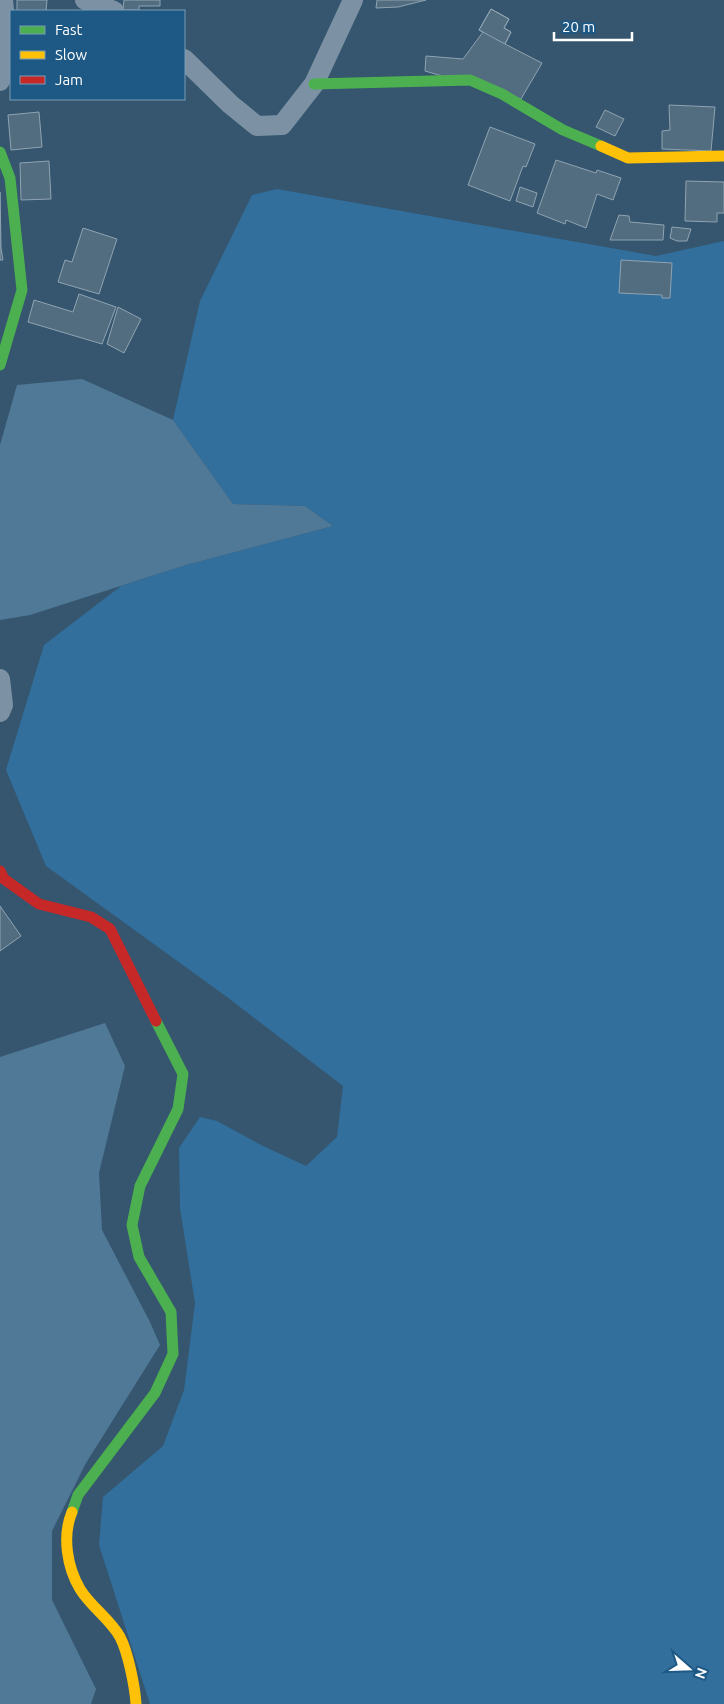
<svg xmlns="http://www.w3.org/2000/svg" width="724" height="1704" viewBox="0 0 724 1704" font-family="Ubuntu,sans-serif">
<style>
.green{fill:#326f9c}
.water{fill:#507998}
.building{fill:#536d80;stroke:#8fa3b2}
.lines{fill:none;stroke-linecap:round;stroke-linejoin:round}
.street{stroke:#7c92a4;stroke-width:20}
.fast{stroke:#4caf50;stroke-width:11}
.slow{stroke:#ffc107;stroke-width:11}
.jam{stroke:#c62828;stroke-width:11}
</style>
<rect width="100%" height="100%" fill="#35566e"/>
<!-- green -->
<path class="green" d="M277 189 656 256 724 241V1704H150L99 1545 103 1497 163 1446 184 1390 195 1303 180 1208 179 1148 200 1117 217 1121 261 1145 306 1166 337 1137 343 1086 227 997 46 866 6 770 44 645 121 586 186 565 333 526 305 506 233 504 173 420 200 301 252 195Z"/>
<!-- water -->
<path class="water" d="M82 379 173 420 233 504 305 506 333 526 186 565 30 615 0 620V445L17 385Z
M105 1023 125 1066 99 1173 102 1230 150 1322 160 1345 86 1463 52 1531V1600L96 1689 91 1704H0V1057Z"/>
<!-- building -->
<path class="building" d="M17 0H47L46 11H17Z
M124 0H160V6H139V10H123Z
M377 0H426L398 7 376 8Z
M491 9 509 19 504 28 511 32 505 44 542 63 521 99 425 71 426 56 463 59 483 32 479 30Z
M491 9 509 19 504 28 511 32 505 44 479 30Z
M669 105 715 107 711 151 662 149V131L670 130Z
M605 110 624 119 615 136 596 127Z
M39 112 42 147 11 150 8 115Z
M490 127 535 144 526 167 523 166 510 201 468 185Z
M556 160 596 173 597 170 621 178 613 200 597 194 586 228 566 220 565 224 537 213Z
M49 161 51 199 21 200 20 163Z
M686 181 724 182V213H717V222L685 221Z
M520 187 537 193 533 207 516 201Z
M0 192 1 248 3 260H0Z
M619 215 629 216 630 222 664 225 663 240H610Z
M672 227 691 229 687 241H677L670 238Z
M83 228 117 239 99 294 58 282 65 260 72 262Z
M621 260 672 263 670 298H662V295L619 293Z
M79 294 116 307 102 344 28 322 34 300 73 312Z
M118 307 141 319 124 353 107 344Z
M0 906 21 936 0 951Z"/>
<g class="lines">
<!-- street -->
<path class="street" d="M85 0 114 11
M184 59 230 104 257 126 282 125 314 84 353 0
M0 81 7 42 3 0
M0 679 3 705 0 712"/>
<!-- fast -->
<path class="fast" d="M314 84 470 80 502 94 563 130 601 146
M0 152 10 178 22 290 0 365
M72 1512 78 1495 155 1393 173 1354 171 1312 139 1257 132 1225 140 1186 178 1109 183 1074 156 1021"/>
<!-- slow -->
<path class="slow" d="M601 146 628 158 724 156
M72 1512C62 1536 67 1567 80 1589 91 1607 110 1619 120 1637 128 1652 135 1687 136 1704"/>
<!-- jam -->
<path class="jam" d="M0 871 4 879 39 904 91 917 110 929 156 1021"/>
</g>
<!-- legend -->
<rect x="10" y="10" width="175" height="90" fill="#1e5985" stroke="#789bb6"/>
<rect x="20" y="26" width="25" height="8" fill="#4caf50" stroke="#789bb6"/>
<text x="55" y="35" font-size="15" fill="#ffffff">Fast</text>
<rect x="20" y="51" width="25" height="8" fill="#ffc107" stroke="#789bb6"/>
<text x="55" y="60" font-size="15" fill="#ffffff">Slow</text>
<rect x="20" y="76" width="25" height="8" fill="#c62828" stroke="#789bb6"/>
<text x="55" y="85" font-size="15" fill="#ffffff">Jam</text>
<!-- north arrow -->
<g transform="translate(689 1669) rotate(110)" stroke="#1e5985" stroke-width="4" paint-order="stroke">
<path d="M0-4L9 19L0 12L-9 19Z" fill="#ffffff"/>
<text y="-8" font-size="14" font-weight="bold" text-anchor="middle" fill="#ffffff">N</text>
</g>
<!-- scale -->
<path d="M554 32v8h78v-8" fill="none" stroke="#ffffff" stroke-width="2.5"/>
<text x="562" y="32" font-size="15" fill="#ffffff" stroke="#1e5985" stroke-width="4" paint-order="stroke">20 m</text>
</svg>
